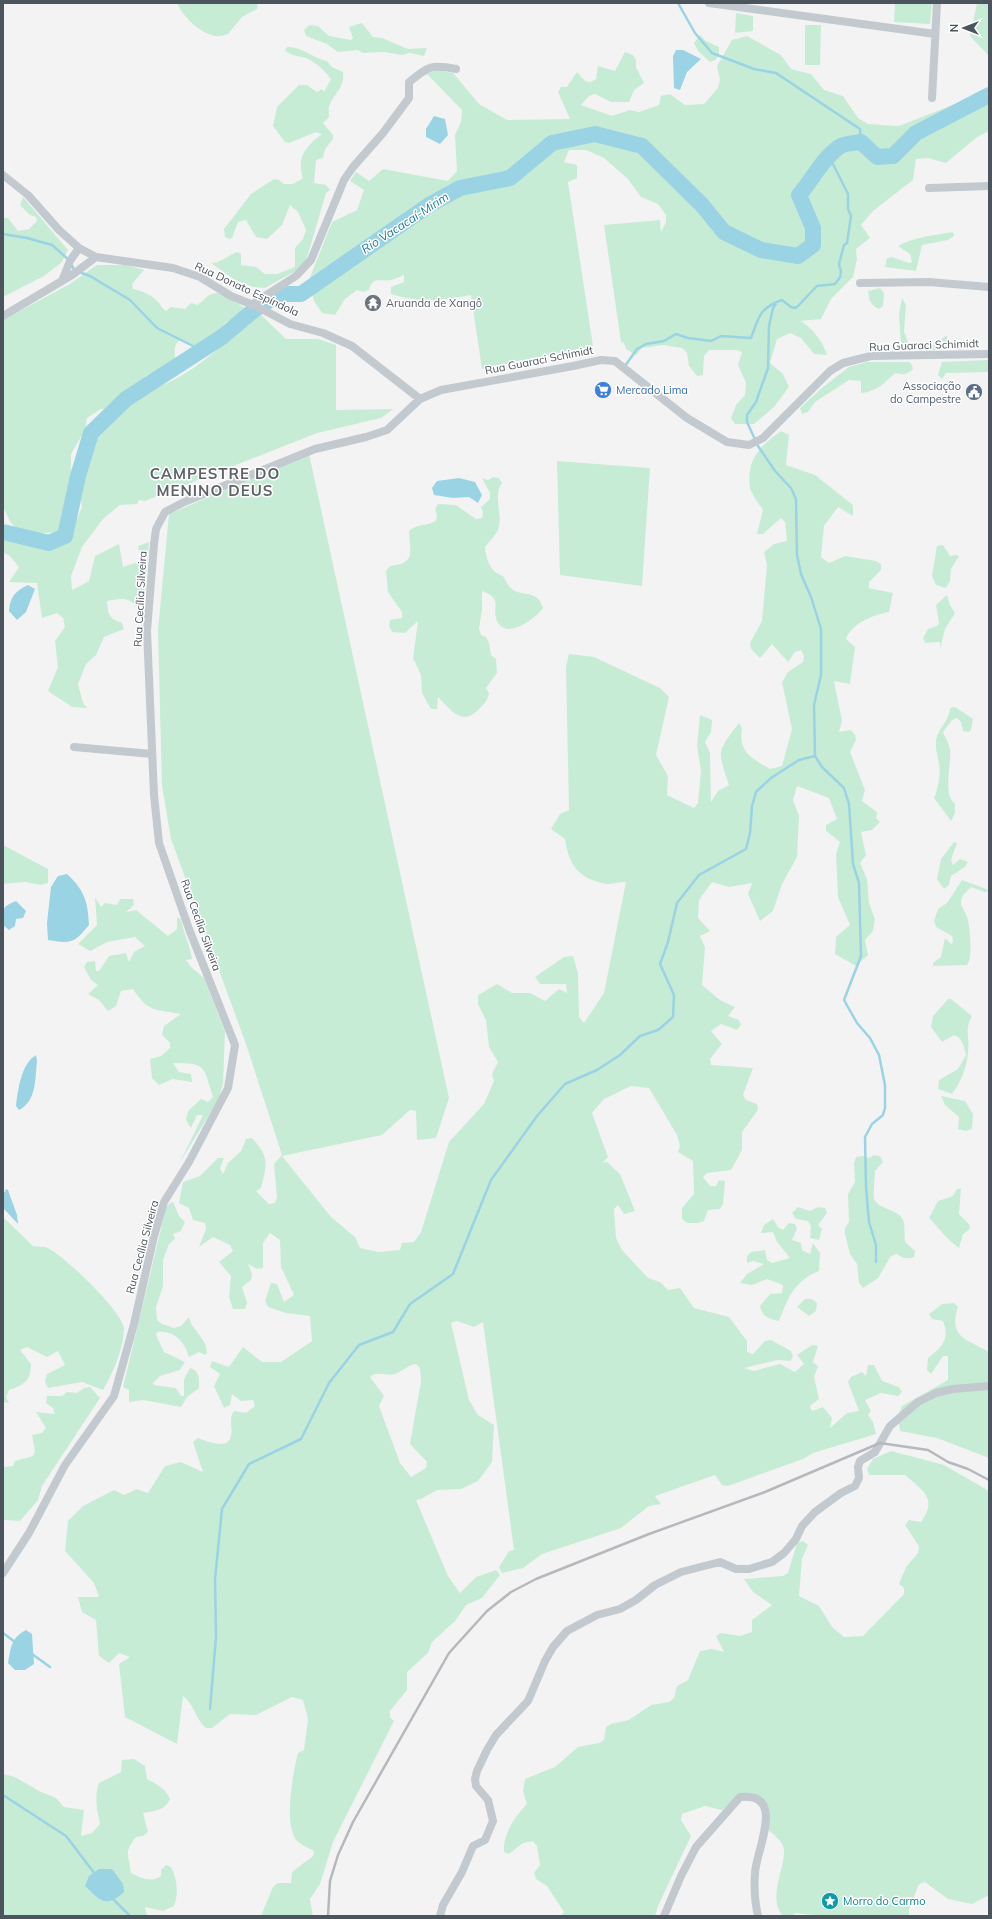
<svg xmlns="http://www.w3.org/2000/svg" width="992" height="1919" viewBox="0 0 992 1919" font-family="Mulish,sans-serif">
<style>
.green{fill:#c7ecd6;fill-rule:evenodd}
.water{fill:#99d3e4}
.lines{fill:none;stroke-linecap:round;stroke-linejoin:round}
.stream{stroke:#99d3e4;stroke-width:2.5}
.river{stroke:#99d3e4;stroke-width:16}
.street{stroke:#c2c9cf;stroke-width:8}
.rail{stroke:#b5b8bc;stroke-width:2.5}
.labels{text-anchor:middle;stroke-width:3;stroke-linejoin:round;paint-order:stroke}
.street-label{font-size:11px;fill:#4c555e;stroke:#fff}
.worship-label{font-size:11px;fill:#5b616d;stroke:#fff;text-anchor:start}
.service-label{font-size:11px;fill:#4e5e75;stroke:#fff;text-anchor:end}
.shop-label{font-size:11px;fill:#366cbe;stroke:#fff;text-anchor:start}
.culture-label{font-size:11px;fill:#0d838f;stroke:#fff;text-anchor:start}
.water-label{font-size:12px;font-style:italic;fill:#1b7c9a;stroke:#fff}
.district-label{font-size:15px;font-weight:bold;letter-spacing:1px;fill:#5f6267;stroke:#fff}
</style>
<rect width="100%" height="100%" fill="#f4f3f3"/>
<!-- green -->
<path class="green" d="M177 3H258L257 9 242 17 228 34C224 35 219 37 215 36 200 33 183 17 177 3Z
M895 3H932L930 24 894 22Z
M977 3H989V56L970 36Z
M736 13 753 16V31L735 33Z
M362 23 373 37 382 38 408 49 427 48 424 56 410 53 402 55 384 52 363 53 358 50 338 52 327 44 306 36 304 30 309 25 318 26 329 36 351 40 353 38 349 27Z
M805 25H821L820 65H805Z
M700 35 706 41 719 47V56L715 60 710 62 698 51 694 43Z
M747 36 781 55 791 69 811 74 824 90 843 96 858 118 868 124 899 126 955 104 989 97V131L977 137 946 163 928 158 916 159 913 180 873 211 861 225 870 238 856 249 857 259 853 277 831 299 821 319 800 321C811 326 824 343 827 355L814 354 801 338 790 333 777 339 770 363 783 374 789 387 774 407 754 424H735L731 418 736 405 745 395 746 383 738 365 742 352 736 350H709L704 356 703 375 697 376 689 366 687 353 682 348 663 345 642 348 636 355 626 349 624 343 621 342 604 225 660 220 661 232 666 222V215L658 204 641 197 628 179 604 158 586 150H569L564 162 577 165V178L568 182 593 346 482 369 471 295C442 301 420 303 391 294V287L404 282V275C399 277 395 279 391 280 379 282 373 276 369 290L363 292 357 290 345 299 335 315 322 313 314 301 309 280 332 222 357 210 364 190 350 181 356 172 369 181 383 169 448 181 457 171 455 135 461 122 462 110 427 74 437 70 453 73 479 104 507 120 570 119 558 92 561 87H567L577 72 585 81 591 82 596 79 598 66 615 71 625 52 633 55 636 60V67L644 83 634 90 629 102H611L595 94 589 96 581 105 612 116 630 110 639 112 659 105 661 96 670 94 685 105 704 104 718 88 720 80 717 66 732 40Z
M287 47C304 47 310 57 327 61L332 67 343 72C345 87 335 93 330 104 328 107 329 113 329 117L323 123 333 135V139L325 149 323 158 316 160 314 183 326 185 330 190 326 193 306 261 301 268 265 288 253 287 235 280 211 263C222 263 227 255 238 252L241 254V265L256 267 265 274H277L295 267V248L303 239 306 230 298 212 290 205 282 225 267 239 256 237 246 220 238 222 232 238 229 239 225 237 224 229 251 194 274 179 279 180 284 184H293L303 178C296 157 306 146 322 134L316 132 289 143 285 142 273 126 277 107 299 85H307L317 92 322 89 324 92 331 79C324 70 317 63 306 58 299 56 290 56 285 50Z
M23 197 68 250 61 263 44 276 3 297V218H8L18 231 29 229 37 221 36 217 30 215 20 205Z
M953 232 954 236 948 240 922 245 916 271 885 267 887 258 892 257 909 263 912 262 910 254 898 246C913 237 935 235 953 232Z
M97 265H126L144 270 132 284 133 289C142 291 150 294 157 301 161 304 161 308 166 311L171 307 185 309 191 303 198 305 209 295 220 292 248 310 225 323 216 336 197 347 181 340C173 343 175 352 175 359L164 371 145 376 149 381 142 388 125 391 104 409H101L87 418 85 430 71 454V496L67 518 59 532C46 533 20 536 12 524 8 519 6 512 3 507V320L68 285Z
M880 288 884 293 883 306 879 309C870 305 869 300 868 291Z
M902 298 906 305 904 332 908 342 912 345H934L947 335 948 348C933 352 915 351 901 345L899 314Z
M260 314 286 339H318L336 345V410L393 409 381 418 317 433 145 501 139 500 137 504 120 505 103 519 82 547 71 576 72 590 89 581 95 556 119 544 123 567 141 561 138 546 149 542 144 605 136 606C128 596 118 599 107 601 108 615 109 618 122 623L124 629 104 637 96 655 86 664 78 684 83 703 87 708 72 707 48 691 58 667 55 641 65 627 63 618 57 613 42 618 37 583 9 582 19 567 9 555 3 553V530L61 542 69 537 82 507 78 481 94 426 128 393C137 395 143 392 152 389 195 375 225 341 260 314Z
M989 360V372L946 373 942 379 938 375 942 362Z
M867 362H909L912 365 913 369C907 375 902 375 895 373 884 383 877 392 861 393V381L849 380 815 402 808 412 802 414 800 408 823 387 849 367Z
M781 431 789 435 786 465 815 475 853 505V516L838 507 824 526 821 557 829 563 845 556 876 561 881 564V570L869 582V588L893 593 889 612C873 615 852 623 846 639L855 647 850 684 834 681 842 721 839 732 851 730 855 735 856 740 850 752 865 790 862 801 877 812 876 818 880 822 872 830 861 832 866 855 860 863 867 879 869 903 875 919 873 931 865 940 868 955 856 966 835 954 836 937 850 925 838 897 836 854 840 842 826 831V825L837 819 829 798 797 786 793 800 799 816 797 857 782 884 773 911 760 921 748 894 752 883 729 887 712 882 699 900 698 918 710 931 700 936 705 947 702 985 720 1000 735 1007 728 1016 739 1020 741 1025 737 1030 721 1024 711 1031 722 1044 710 1059 711 1065 753 1068 743 1095 746 1100 757 1104 758 1110 742 1132V1150L731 1170 707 1173 703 1177 710 1186H716L719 1180 725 1181 723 1204 720 1209 708 1210 704 1221 698 1223H687L682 1219V1208L694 1194 693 1161 678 1152 680 1146 677 1135 649 1088 631 1086 604 1099 592 1113 608 1157 602 1163 607 1162 620 1174 635 1211 624 1214 618 1205 614 1209 616 1238 622 1250 648 1278 660 1282 668 1290 680 1288 694 1308 729 1317 747 1341V1352L753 1354 765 1341 771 1340 791 1351 793 1357 790 1361 778 1360 744 1368 754 1371 780 1364 795 1372 804 1364 797 1355 812 1345 818 1346 813 1362 818 1366 814 1377 819 1399 810 1406 812 1411 823 1407 832 1418 830 1428 847 1413 859 1411 848 1382 851 1377 862 1372 866 1376 868 1365H874L882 1381 899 1387 902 1392 898 1396 881 1393 865 1400 871 1411 868 1415 873 1422 876 1434 813 1453 803 1459 728 1486 722 1485 715 1475 655 1496 661 1504 649 1506 621 1528 542 1554 523 1568 502 1573 499 1567 509 1551 514 1550 483 1322 474 1327 457 1321 451 1323 469 1400 478 1415 494 1425 492 1462 478 1481 461 1489 437 1490 421 1499 416 1500 448 1576 460 1593 476 1577 496 1570 500 1575 482 1598 466 1605 455 1621 432 1642 428 1653 407 1672V1690L390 1711V1717L394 1721 333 1842 320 1884 310 1899 313 1916H261L273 1887 278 1883H291L292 1872 313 1856 314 1851C309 1848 301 1845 297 1841 283 1825 293 1773 298 1753L304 1750 308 1719 303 1700 292 1697 256 1715 230 1714 212 1728H206C194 1717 196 1707 183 1696L177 1744 125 1717 119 1664 130 1657 119 1653 109 1663 99 1656 96 1620 82 1612 78 1597H99L94 1583 65 1551 68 1521 83 1506 114 1490 124 1495 137 1489 148 1493 165 1466 181 1462 203 1472 193 1442 198 1438C206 1441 228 1451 231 1436 233 1426 228 1419 234 1411L246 1413 255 1406 253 1400 241 1401 232 1394 230 1405 224 1408 214 1386 220 1374 210 1367 212 1361 229 1367 243 1347 262 1362H281L312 1341 310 1316 286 1313 268 1307 265 1301 271 1283 277 1284 284 1302 294 1295 281 1267 280 1240 270 1233 263 1243V1268L257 1269 248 1264 252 1274 251 1280 242 1287 247 1303 245 1309H233L229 1297 231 1276 219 1262 233 1251 230 1245 213 1237 199 1247 206 1229 205 1223 193 1220 189 1208 179 1203 183 1182 200 1176 218 1158H224L220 1169 223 1174 228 1163 241 1151 246 1139 252 1138C270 1157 267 1164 261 1188L256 1191 269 1204 275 1203 277 1197 274 1164 282 1155 246 1044 171 839 162 786 158 630 169 514 309 454 449 1098 436 1138 417 1140 416 1111 410 1110 382 1135 282 1156 331 1217 355 1237 360 1248 378 1252 400 1250 402 1243 414 1242 421 1232 449 1142 484 1104 494 1081 492 1074 498 1062 489 1047 486 1020 478 1004V995L497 984 512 993H530L545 1001 559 989 567 993 566 984H540L535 977 564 957 573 956 578 973 579 1017 584 1023 604 993 626 882C620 882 613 884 607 884 579 879 569 866 565 839L551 829 560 814 569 810 566 667 569 654 594 657 660 688 669 697 656 755 668 776 667 795 694 808 698 803 701 771 697 746 700 715 712 720 711 732 705 742 710 753 711 802 718 791 729 785C717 749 717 752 739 723L742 728C738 752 751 758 770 769L782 766 792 729 782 682 788 672 803 662 804 656 801 650 795 652 788 662 772 644 760 658 751 649 750 643 762 621 767 565 764 552 774 544 787 541 785 522 781 518 763 534H757L763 510C759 504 752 495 750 488 746 459 760 446 781 431ZM416 1364 420 1368 421 1381 410 1444 427 1462 426 1468 411 1477 400 1463 379 1406 384 1396 370 1377C378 1370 386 1377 395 1374 403 1371 408 1365 416 1364Z
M557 461 650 468 642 586 560 575Z
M493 477 499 478 502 483C493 495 502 511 499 526 498 534 490 540 485 547 486 559 490 572 503 576 506 581 509 588 515 591 527 596 538 591 543 608 536 618 506 641 497 621 491 606 504 599 482 591V610L479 629 481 635 486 637 489 643 491 655 496 659 497 673 486 688 489 693C488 700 484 704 479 709 462 727 451 710 438 697L437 709H431L422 693 421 675 413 658 418 621 405 633 392 632 389 626 390 620 402 618V612L388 592 386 571 390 566C416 563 410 553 409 531 416 524 427 526 436 521L437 515 435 509 438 504 456 505 476 519 482 518 483 512 481 507 490 499V493L482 478 488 480Z
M943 545 950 556 956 555 959 556 951 569 950 581 946 588 936 585 932 576 937 546Z
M947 595 950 605 955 613 945 629 940 649V642L925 643 923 638 928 629 937 626 939 623 936 605Z
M952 707H955L973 719 971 730 969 732 963 731 961 722 957 718 952 720 943 732C945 737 949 743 950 749 952 766 942 793 955 804V813L951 821 934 798C938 789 941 775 939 764 938 756 935 749 936 740 938 728 948 723 950 709Z
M954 842 957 843 951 860 953 865 960 859 968 862 965 867 951 876 949 885 944 889 937 879 941 859Z
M3 845 48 869V883L41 885 25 882 3 884Z
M962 880 989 890 985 892 971 887C966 892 961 896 961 903 961 907 967 914 968 920 970 930 973 957 967 965L933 966V963L941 957 945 938 951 944 953 942 952 936 936 927 934 921 938 909 947 903Z
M95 897 101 907 105 903 117 905 120 899H133L134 905 126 912 136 910 168 936 177 929V917L181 919C183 933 190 944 192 959L186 960 192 968 204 978 225 1032 223 1083 219 1099 180 1162 203 1115H197L191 1128 186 1120 188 1111 201 1099 208 1102 213 1097C203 1067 208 1063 173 1063L179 1072 191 1074 192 1082 173 1079 159 1085 152 1078 150 1059 161 1056 170 1048V1043L162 1035 164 1026 181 1014C154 1009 149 1013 133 989L121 991 116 1006 108 1011 99 1000 88 994 98 985 91 980 84 967 87 962 95 961 96 971H99L109 956 126 953 129 962 134 952 145 946 135 937 107 942 90 951 78 944 97 925Z
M948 999H951L972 1016C964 1030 970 1037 968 1052 967 1067 961 1082 952 1094L938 1089 939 1080 958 1069 966 1055C964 1047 963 1038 954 1035L942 1042 931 1027 933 1016Z
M941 1096 965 1101 973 1114 972 1129 966 1131 958 1129 959 1117 945 1105Z
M874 1155 880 1156 883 1162 875 1171C875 1177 873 1197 874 1199 880 1211 901 1208 904 1223 905 1229 904 1236 905 1242L915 1251 914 1257C907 1259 903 1259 897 1254L891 1256 878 1278 863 1288 859 1283 857 1264 850 1254 845 1234V1228L849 1222 848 1194 855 1182 854 1163 856 1157 863 1156 869 1158Z
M961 1188 959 1214 969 1224 970 1229 963 1234 959 1248C948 1241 939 1228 929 1218L938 1201 953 1196 956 1190Z
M173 1202 179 1216 185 1222 181 1231 173 1234 175 1239 169 1244 163 1260V1286L156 1307 157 1320 162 1324 174 1328 181 1326 189 1317C192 1331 207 1338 207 1353L205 1355 199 1352 189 1357C185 1342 174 1330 157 1332L156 1335 164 1352 185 1362 180 1370 160 1376 153 1383 154 1385 176 1388 181 1396H184V1379L190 1368C200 1371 199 1378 199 1388L187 1397 181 1407 143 1400 129 1402V1390L123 1387 166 1208 170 1203Z
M798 1207 810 1211 818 1207 825 1208 827 1213 818 1225 822 1229 819 1240 810 1238 811 1226 808 1221 796 1219 792 1213Z
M3 1217 33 1246C37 1247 44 1246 48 1248 64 1256 125 1313 124 1330 123 1350 113 1373 103 1390L82 1382 48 1388 45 1382 47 1374 65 1365 58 1351 47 1357 27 1347 20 1350 31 1364C31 1381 24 1385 9 1390L6 1397 9 1403 3 1402Z
M773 1219 778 1227 783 1230 789 1223 795 1224 797 1229 792 1240 801 1243 802 1250 810 1254 813 1243 820 1253 819 1271C794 1281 788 1298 779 1321 769 1319 762 1317 760 1306L770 1294 782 1293 783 1285 767 1279 752 1285 740 1283 747 1274 764 1264 753 1261 747 1263V1256L751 1252 765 1250 767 1260 772 1263 790 1258 777 1242 773 1232 761 1233 764 1225Z
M805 1299H812L817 1303 816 1311 809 1316 797 1307Z
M954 1303 958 1307C948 1337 966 1339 989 1352V1458L937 1438 900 1431 898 1416 902 1406 948 1380V1356H943L931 1374 927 1370 928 1358C942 1347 950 1340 943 1321L932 1319 929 1314 942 1304Z
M90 1387 100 1398 42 1486 38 1500 20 1521 3 1520V1467L13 1466 15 1461 33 1456 35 1451 32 1435 42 1433 46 1428 36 1412 55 1414 53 1408 46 1403 47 1396H62L67 1392 77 1393 84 1388Z
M891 1451 944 1465 989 1491V1896H987L972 1904 948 1899 925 1882 919 1884 909 1909V1916H820L796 1913 790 1916H783C767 1898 785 1869 784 1850 783 1842 775 1835 769 1831L767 1810 743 1795 722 1810 705 1806 682 1814 681 1820 691 1836 658 1906 655 1916H561L564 1912 547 1886 536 1879 534 1873 540 1865 537 1846 533 1841 523 1843 509 1854 504 1852C502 1835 516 1815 527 1804L523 1791 525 1779 555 1767 578 1747 599 1743 604 1740 606 1727 611 1724 629 1720 651 1705 669 1702 674 1698 677 1686 688 1680 700 1651 712 1649 724 1652 716 1636 721 1633 740 1636 752 1632V1620L772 1605 753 1592 744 1579 783 1576 788 1573 797 1543 803 1541 808 1545 802 1559 799 1596 819 1606 832 1627 844 1637 863 1636 904 1594V1588L899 1584 906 1567 918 1553 919 1546 905 1525 909 1520 921 1522C938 1498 923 1491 905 1475H869L867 1469 873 1459Z
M134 1759 145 1766 147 1779C157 1784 166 1789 170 1799 165 1811 154 1811 143 1813L148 1832 143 1836 136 1837C123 1854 129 1854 131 1873 141 1878 151 1883 161 1876V1870L166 1865 171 1867C177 1879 179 1893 174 1906L163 1911 145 1907 146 1913 149 1916H3V1774L15 1777 39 1791 56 1798 64 1807 84 1810 81 1836 92 1833 100 1824C97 1811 94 1796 99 1783L121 1772 122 1760Z"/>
<!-- water -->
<path class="water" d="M676 50H683L701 59 687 72 680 90 674 88 673 56Z
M434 116 445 119 448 135 440 144 426 137V129Z
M459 478 475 482 482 495 478 503 469 497 453 498 434 495 432 488 437 481Z
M28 585 35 589 26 612 17 620 9 611C10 597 15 591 28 585Z
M67 874C84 890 88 901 89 925 74 943 72 944 48 940L47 923 51 887 58 876Z
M16 901 26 911 23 918 16 919 15 926 9 930 3 925C3 909 1 907 16 901Z
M36 1055 37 1061C35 1078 37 1101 19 1110L16 1106C18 1090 21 1064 36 1055Z
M6 1189 8 1190 17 1215 18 1224 3 1208V1195Z
M26 1630 32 1634 34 1664 25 1670H15L8 1663C11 1647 11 1638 26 1630Z
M99 1869H112L123 1884 124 1892C105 1909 100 1900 85 1886L89 1876Z"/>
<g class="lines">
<!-- stream -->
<path class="stream" d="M678 3 695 33 712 53 754 69 776 73 860 129 861 142
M3 234 27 238 52 245 70 261 74 270 90 276 130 300 157 328 201 350
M777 302 773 308 769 326 768 368 756 402 747 415V422L758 446 775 471 791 488 796 499 797 555 801 574 811 597 821 629V675L814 705 815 756 822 767 844 788 849 804 853 864 859 883 861 956 844 1000 857 1023 870 1038 879 1055 885 1085V1108L883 1115 872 1124 865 1137 866 1187 869 1222 876 1245V1262
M625 366 637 349 646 344 664 341 676 334 688 338 711 341 721 336 751 338C759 317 759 308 782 300L791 307 796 308 817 286 835 284 840 277 841 272 839 264 844 245 847 243 851 216 848 209V194L829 156
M3 1633 15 1642
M32 1654 50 1667
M210 1709 216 1637 215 1579 222 1509 249 1464 301 1439 329 1383 359 1345 393 1332 410 1304 453 1274 491 1180 537 1116 565 1084 597 1070 620 1055 640 1036 658 1030 673 1017 674 995 660 964 668 942 677 903 699 875 746 849 750 833 752 806 756 792 771 778 799 760 815 756
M3 1795 66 1836 95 1874
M112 1898 130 1916"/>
<!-- river -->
<path class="river" d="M3 532 49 543 65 536 78 476 91 433 126 399 222 337 254 310 279 294H301L429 205 460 188 510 178 552 143 595 134 642 146 702 205 724 232 761 250 798 256 813 245V228L799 195C812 180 823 158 839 147 845 143 855 143 861 142L877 157 893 156 916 133 989 95"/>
<!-- street -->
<path class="street" d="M709 3 935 34
M932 98 937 3
M3 175 28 195 59 230 79 248 96 257 173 268 200 277 231 296 258 307 290 324 323 333 352 346 420 399
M929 188 989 186
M62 281 70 261 79 248
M860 283 929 282 989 287
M251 305 296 276 311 260 344 180 353 167 383 133 409 98V82C429 66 431 64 456 69
M3 316 72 275 96 257
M74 747 152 754
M3 1573 29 1533 65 1465 114 1396 134 1324 154 1236 164 1202 189 1162 228 1088 235 1045 189 929 159 843 154 795 147 631 154 544 156 529 165 512 184 502 315 449 366 437 387 430 420 399 441 390 573 366 601 360 615 361 687 418 727 442 749 445 763 438 830 371 843 363 871 356 989 354
M440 1916 443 1905 462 1872 473 1846 485 1840 493 1821 488 1800 476 1786 475 1779 477 1771 487 1750 496 1735 528 1701 545 1661 553 1647 567 1631 597 1615 620 1609 636 1600 655 1585 681 1572 720 1562 736 1569H749L772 1562 784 1553 796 1539 802 1526 815 1512 841 1493 855 1486 859 1478 858 1467 860 1461 875 1452 890 1426 918 1402 936 1393 953 1389 989 1386
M664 1916 681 1876 696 1847 740 1797C787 1792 756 1850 755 1873 754 1886 755 1903 758 1916"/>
<!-- rail -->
<path class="rail" d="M328 1916 330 1881 338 1855 353 1822 449 1653 487 1611 511 1592 536 1579 649 1534 765 1492 880 1443 928 1450 948 1462 968 1469 989 1480"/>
</g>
<!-- icons -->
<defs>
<symbol id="temple-disc" viewBox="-11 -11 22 22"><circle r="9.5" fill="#6b7280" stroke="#fff"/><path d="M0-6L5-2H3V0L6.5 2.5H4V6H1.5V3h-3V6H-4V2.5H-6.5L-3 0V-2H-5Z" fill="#fff"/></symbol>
<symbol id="supermarket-disc" viewBox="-11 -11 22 22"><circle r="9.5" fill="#3f7fe0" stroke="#fff"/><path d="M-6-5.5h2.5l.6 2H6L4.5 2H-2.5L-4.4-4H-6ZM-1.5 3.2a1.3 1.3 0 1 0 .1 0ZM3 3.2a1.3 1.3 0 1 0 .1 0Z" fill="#fff"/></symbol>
<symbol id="civic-disc" viewBox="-11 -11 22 22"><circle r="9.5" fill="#5c6f8a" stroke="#fff"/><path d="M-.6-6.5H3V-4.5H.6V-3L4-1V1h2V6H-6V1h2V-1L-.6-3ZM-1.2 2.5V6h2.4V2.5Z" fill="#fff"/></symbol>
<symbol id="sight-disc" viewBox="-11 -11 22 22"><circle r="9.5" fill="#0f9aa8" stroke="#fff"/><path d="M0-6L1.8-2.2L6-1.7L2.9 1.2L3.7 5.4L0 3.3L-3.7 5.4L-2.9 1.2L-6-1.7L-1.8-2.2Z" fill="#fff"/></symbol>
</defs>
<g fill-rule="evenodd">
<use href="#temple-disc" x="363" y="293" width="20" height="20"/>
<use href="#supermarket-disc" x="593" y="380" width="20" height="20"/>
<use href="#civic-disc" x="964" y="382" width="20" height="20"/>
<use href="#sight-disc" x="820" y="1891" width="20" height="20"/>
</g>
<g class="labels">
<!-- street labels -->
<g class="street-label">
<text transform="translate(247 289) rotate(25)" y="4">Rua Donato Espíndola</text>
<text transform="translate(924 345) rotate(-2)" y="4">Rua Guaraci Schimidt</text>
<text transform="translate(539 360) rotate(-11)" y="4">Rua Guaraci Schimidt</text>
<text transform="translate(140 599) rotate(-87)" y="4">Rua Cecília Silveira</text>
<text transform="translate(201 925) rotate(70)" y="4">Rua Cecília Silveira</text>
<text transform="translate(142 1247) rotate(-75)" y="4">Rua Cecília Silveira</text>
</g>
<!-- worship labels -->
<g class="worship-label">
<text x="386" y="307">Aruanda de Xangô</text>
</g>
<!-- service labels -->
<g class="service-label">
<text x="961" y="390">Associação<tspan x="961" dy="13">do Campestre</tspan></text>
</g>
<!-- shop labels -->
<g class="shop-label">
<text x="616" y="394">Mercado Lima</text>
</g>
<!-- culture labels -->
<g class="culture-label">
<text x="843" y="1905">Morro do Carmo</text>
</g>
<!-- water labels -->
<g class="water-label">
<text transform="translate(405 223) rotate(-33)" y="4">Rio Vacacaí-Mirim</text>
</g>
<!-- district labels -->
<g class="district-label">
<text x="215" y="479">CAMPESTRE DO<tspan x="215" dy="17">MENINO DEUS</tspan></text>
</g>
</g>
<!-- border -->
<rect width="992" height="1919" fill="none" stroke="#4c555e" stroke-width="8"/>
<!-- north arrow -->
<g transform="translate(964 28) rotate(270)" stroke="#ffffff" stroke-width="3" paint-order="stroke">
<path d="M0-3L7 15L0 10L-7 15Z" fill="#4c555e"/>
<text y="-6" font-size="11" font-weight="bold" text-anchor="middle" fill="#4c555e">N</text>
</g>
</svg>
